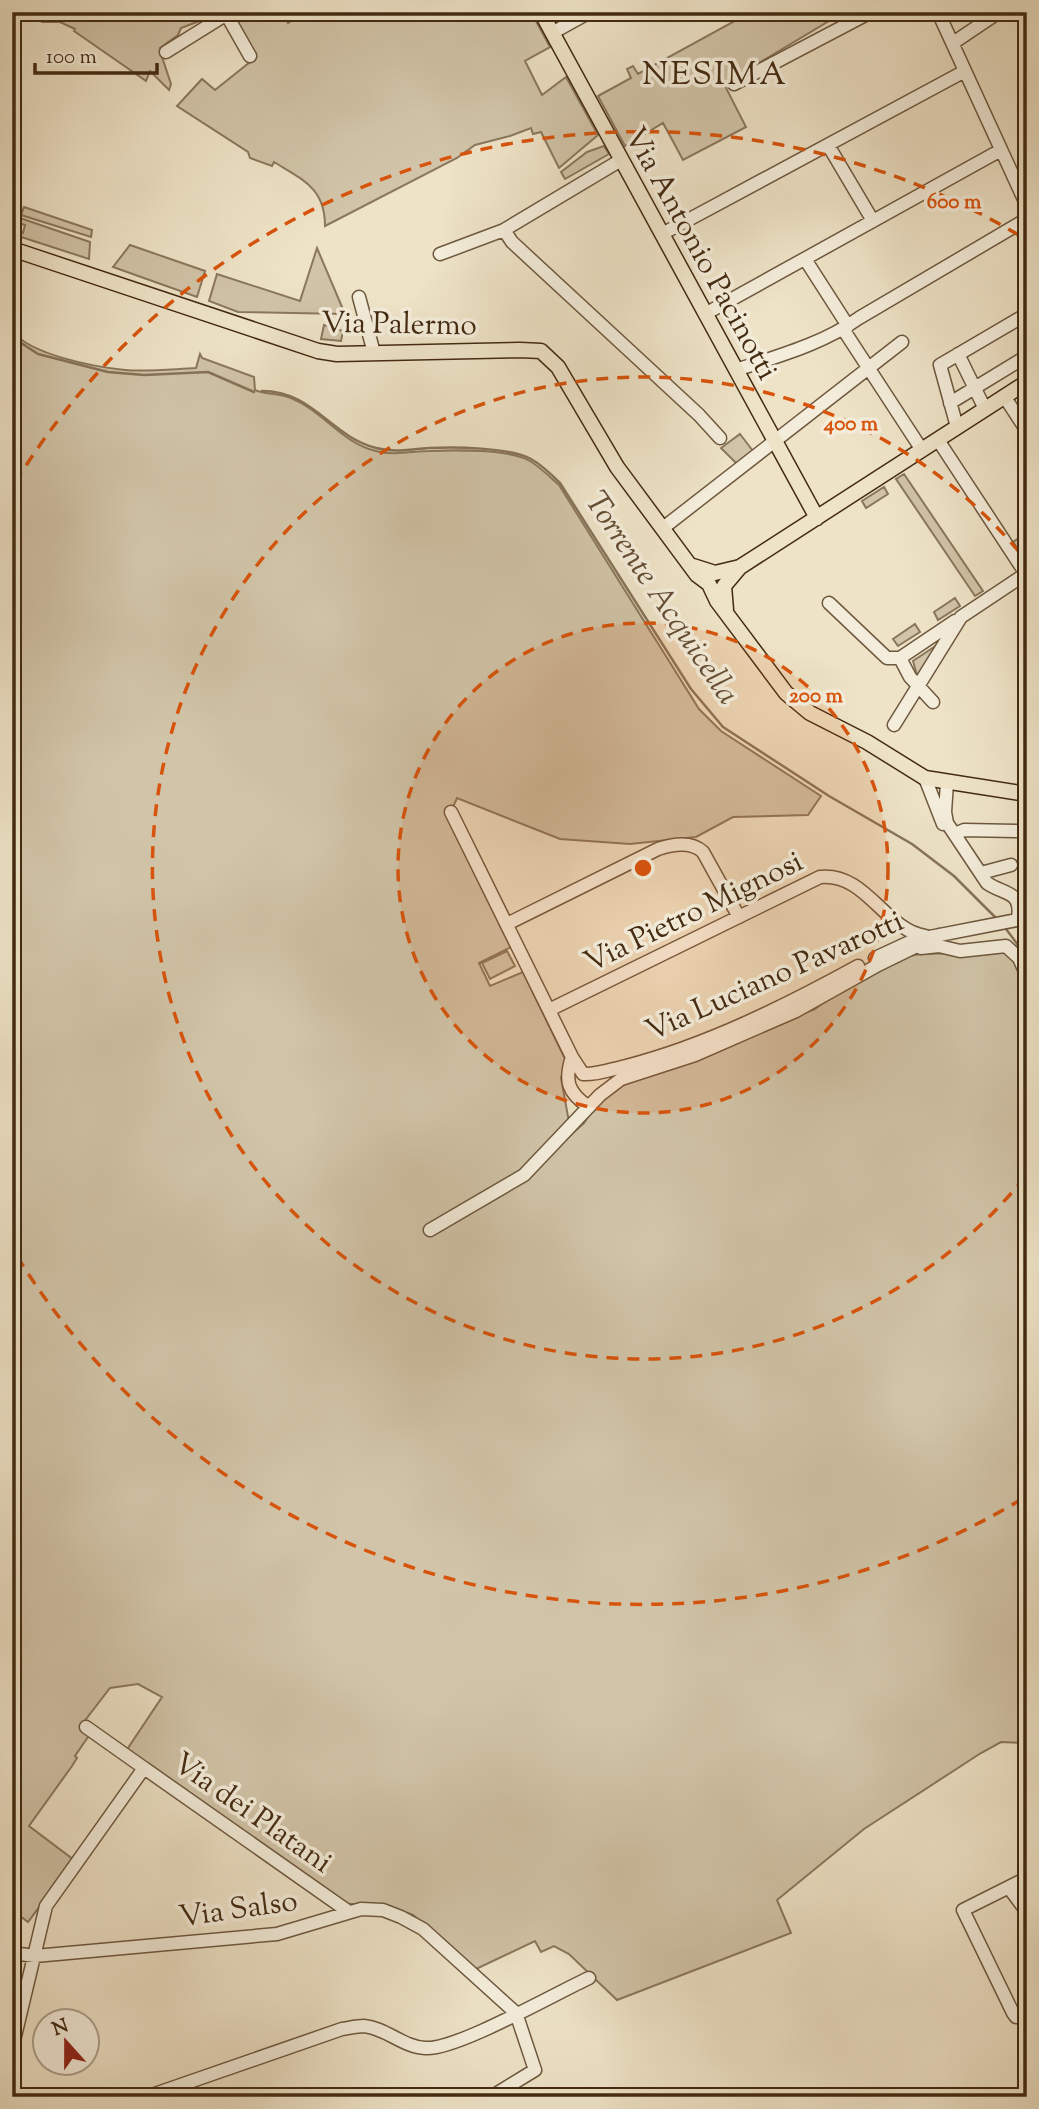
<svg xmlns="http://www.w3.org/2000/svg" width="1039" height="2109" viewBox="0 0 1039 2109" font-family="'Sorts Mill Goudy',serif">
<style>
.green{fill:#d1c4a8;stroke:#8a775c;stroke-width:2}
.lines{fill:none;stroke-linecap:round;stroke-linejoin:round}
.stream{stroke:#877359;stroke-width:2.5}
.minor-casing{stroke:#6e583e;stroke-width:15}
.major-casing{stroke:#432a11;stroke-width:17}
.minor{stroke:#f4eddb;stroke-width:12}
.major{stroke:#eee3c7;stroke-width:14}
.ring{fill:none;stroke:#d8540c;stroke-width:3.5;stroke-dasharray:12 9}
.labels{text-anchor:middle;stroke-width:7;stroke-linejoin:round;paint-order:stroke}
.street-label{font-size:30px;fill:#432a11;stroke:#f4eddb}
.water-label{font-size:32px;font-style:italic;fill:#654f35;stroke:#f4eddb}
.quarter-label{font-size:33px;letter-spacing:2px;fill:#432a11;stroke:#f4eddb}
.centre{fill:#d8540c;stroke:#f4eddb;stroke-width:3.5}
.ring-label{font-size:21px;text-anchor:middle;font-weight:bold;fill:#d8540c;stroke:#f4eddb;stroke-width:7;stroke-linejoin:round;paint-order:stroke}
</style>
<rect width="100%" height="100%" fill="#eee3c7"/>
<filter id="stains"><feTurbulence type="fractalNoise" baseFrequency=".00286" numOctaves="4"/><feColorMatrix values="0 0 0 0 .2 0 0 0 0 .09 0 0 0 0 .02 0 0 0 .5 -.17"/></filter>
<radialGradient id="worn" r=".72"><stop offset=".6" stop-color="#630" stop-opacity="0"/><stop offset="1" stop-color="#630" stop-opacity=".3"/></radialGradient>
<!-- green -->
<path class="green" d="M34 12H218V14L181 28 178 35 160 48 163 51 161 54 171 84 169 90 150 71 146 81 74 31 75 29 60 22H42Z
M241 12H282L288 23 305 12H311L317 20 329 12H531L550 47 525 61 542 95 566 77 598 135 559 168 541 132 533 134 531 128 510 136 475 145 457 158 325 226C325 188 303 180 274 162L272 166 250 158 248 152 177 106 202 79 215 90 255 58 235 22Z
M751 12H830L834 18 724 84 746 127 683 160 663 123 625 146 598 96 631 78 627 69 633 66 638 74Z
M604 146 609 154 565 179 561 172 587 152Z
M24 207 92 230 91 237 21 215Z
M20 218 90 242 89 259 12 234V229L23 233 25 225 18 223Z
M130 245 205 271 197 297 113 267Z
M317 248 345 314 238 312 209 301 217 274 300 301Z
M324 325 343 331 341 341 321 339Z
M12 331C31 355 95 367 125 370 148 372 173 369 196 368L200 354 202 358 254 377 255 390C267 395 279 393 291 398 323 411 342 443 376 451 394 456 412 451 430 451 454 450 510 449 530 461 540 467 550 477 559 485L699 709 721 731 821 796 808 815 733 817 696 837 630 844 560 839 457 798 454 805 446 808 511 947 479 963 490 986 523 972 566 1061 561 1078 569 1122 566 1139 584 1123 593 1109 625 1081 815 1009C840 990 880 964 910 956 927 952 942 954 959 954 973 954 988 952 1002 950L1015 962 1027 993V1743L1001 1742 981 1753 864 1829 777 1900 791 1933 617 2000 569 1954 554 1946 541 1952 535 1941 476 1969 413 1915 383 1904H347L126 1751 162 1697 138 1684 110 1688 80 1727 90 1734 75 1756 77 1758 72 1766 29 1826 74 1860 28 1922 12 1910Z
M740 434 753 451 737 464 721 448Z
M904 474 983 591 975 596 896 479Z
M884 487 888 494 866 508 862 501Z
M1027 532V563L1013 542Z
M955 598 960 606 938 620 934 612Z
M915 624 920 632 898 646 893 639Z
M940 643 918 679 913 661Z
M507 951 515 966 490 979 482 963Z"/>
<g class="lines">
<!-- stream -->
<path class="stream" d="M12 337 38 354 108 372 144 375 208 372 254 392
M262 391C313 391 330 436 376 448 394 453 411 449 429 448 454 447 509 447 531 459 542 465 551 474 560 483L691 689 723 727 829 796 912 844 954 876 996 918
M1006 929 1027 957"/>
<defs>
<path id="minor" d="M225 12 250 56
M938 12 1027 206
M552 33 590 12
M953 43 999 12
M166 52 227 14 234 12
M734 84 871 12
M828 145 873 221
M504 230 512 242 699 415 720 438
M662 234 965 71
M440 254 504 230 621 160
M805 259 848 326
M359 297 374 353
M705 314 1001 150
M843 329 922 450
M958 354 985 409
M736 370C778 356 823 344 859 318L1027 219
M1004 396 1027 431
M950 403 1027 356
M957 427 940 365 1027 314
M938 440 1026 574
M663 528 902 342
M829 603 887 658H900L955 621
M900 658 910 677 933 702
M894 725 961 617 1027 573
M1027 758V769
M925 778 943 824
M947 783 945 812 947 823 987 883C1004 895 1022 890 1018 918
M451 812 572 1057 583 1074
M955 834 964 830 1016 831
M981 873 1011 865
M507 924 658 849C673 844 691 841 703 852L739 917
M921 948 939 946 960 951 1006 946 1019 958 1027 976
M875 958 914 940 1027 918
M549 1010 820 877C866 872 885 930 925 936
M572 1057C564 1081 568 1093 589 1107
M583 1074C597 1075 612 1069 626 1066 707 1045 785 1006 858 966
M430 1230 524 1175 600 1095 621 1079 695 1055 796 1011 878 965 939 935
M86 1727 144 1768
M1027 1878 963 1910 1013 2013 1016 2017H1027
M1009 1888 1027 1912
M12 1953 35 1956 277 1934 361 1909 383 1910 401 1917 423 1929 516 2013 535 2070 491 2097
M12 2049 46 1906 144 1768 349 1912
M146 2097 342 2029C349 2028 357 2026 364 2026 386 2028 403 2047 425 2048 455 2051 556 1993 589 1978"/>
<path id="major" d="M541 12 817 518
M12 249 318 351 337 354 520 350 541 351 558 367 617 467 697 575 709 584 717 601 786 693 810 713 867 742 925 778 1027 794
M693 566 715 573 740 567
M726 610 724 586 740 567 1027 382"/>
</defs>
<!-- minor casing -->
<use href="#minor" class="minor-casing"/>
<!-- major casing -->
<use href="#major" class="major-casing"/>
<!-- minor -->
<use href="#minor" class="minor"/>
<!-- major -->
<use href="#major" class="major"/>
</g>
<!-- distance rings -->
<circle cx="643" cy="868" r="245" fill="#d8540c" fill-opacity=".12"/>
<g class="ring">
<circle cx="643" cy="868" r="245"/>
<path d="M1025 1177A491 491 0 1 1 1025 559"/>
<path d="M1022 1499A736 736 0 0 1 15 1253M15 483A736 736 0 0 1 1022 237"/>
</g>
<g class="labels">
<!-- street labels -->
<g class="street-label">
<text transform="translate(702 253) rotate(61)" y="10">Via Antonio Pacinotti</text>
<text transform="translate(399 323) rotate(1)" y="10">Via Palermo</text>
<text transform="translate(693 911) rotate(-26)" y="10">Via Pietro Mignosi</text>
<text transform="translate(774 975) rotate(-24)" y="10">Via Luciano Pavarotti</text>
<text transform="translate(253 1812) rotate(35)" y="10">Via dei Platani</text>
<text transform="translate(238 1908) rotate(-8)" y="10">Via Salso</text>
</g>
<!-- water labels -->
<g class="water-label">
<text transform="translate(663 597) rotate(56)" y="11">Torrente Acquicella</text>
</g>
<!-- quarter labels -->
<g class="quarter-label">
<text x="715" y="84">NESIMA</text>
</g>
</g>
<circle cx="643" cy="868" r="10" class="centre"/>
<g class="ring-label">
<text x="954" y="208">600 m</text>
<text x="851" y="430">400 m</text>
<text x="816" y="702">200 m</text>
</g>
<!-- margin -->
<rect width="1039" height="2109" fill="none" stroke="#eee3c7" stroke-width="42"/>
<rect x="14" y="14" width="1011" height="2081" fill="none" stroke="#432a11" stroke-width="3.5"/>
<rect x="21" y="21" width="997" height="2067" fill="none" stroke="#432a11" stroke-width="2"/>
<!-- north arrow -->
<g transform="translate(66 2042) rotate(339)"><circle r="33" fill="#f4eddb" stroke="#ad9f8a" stroke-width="2"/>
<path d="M0-5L12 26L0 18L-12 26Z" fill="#8f2418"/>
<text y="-10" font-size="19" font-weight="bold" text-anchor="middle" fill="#432a11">N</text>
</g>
<!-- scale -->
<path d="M35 63v10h122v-10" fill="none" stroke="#432a11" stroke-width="3.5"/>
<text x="46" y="63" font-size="21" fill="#432a11" stroke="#f4eddb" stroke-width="5" paint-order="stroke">100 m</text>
<rect width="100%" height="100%" filter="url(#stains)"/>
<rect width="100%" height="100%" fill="url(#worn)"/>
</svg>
